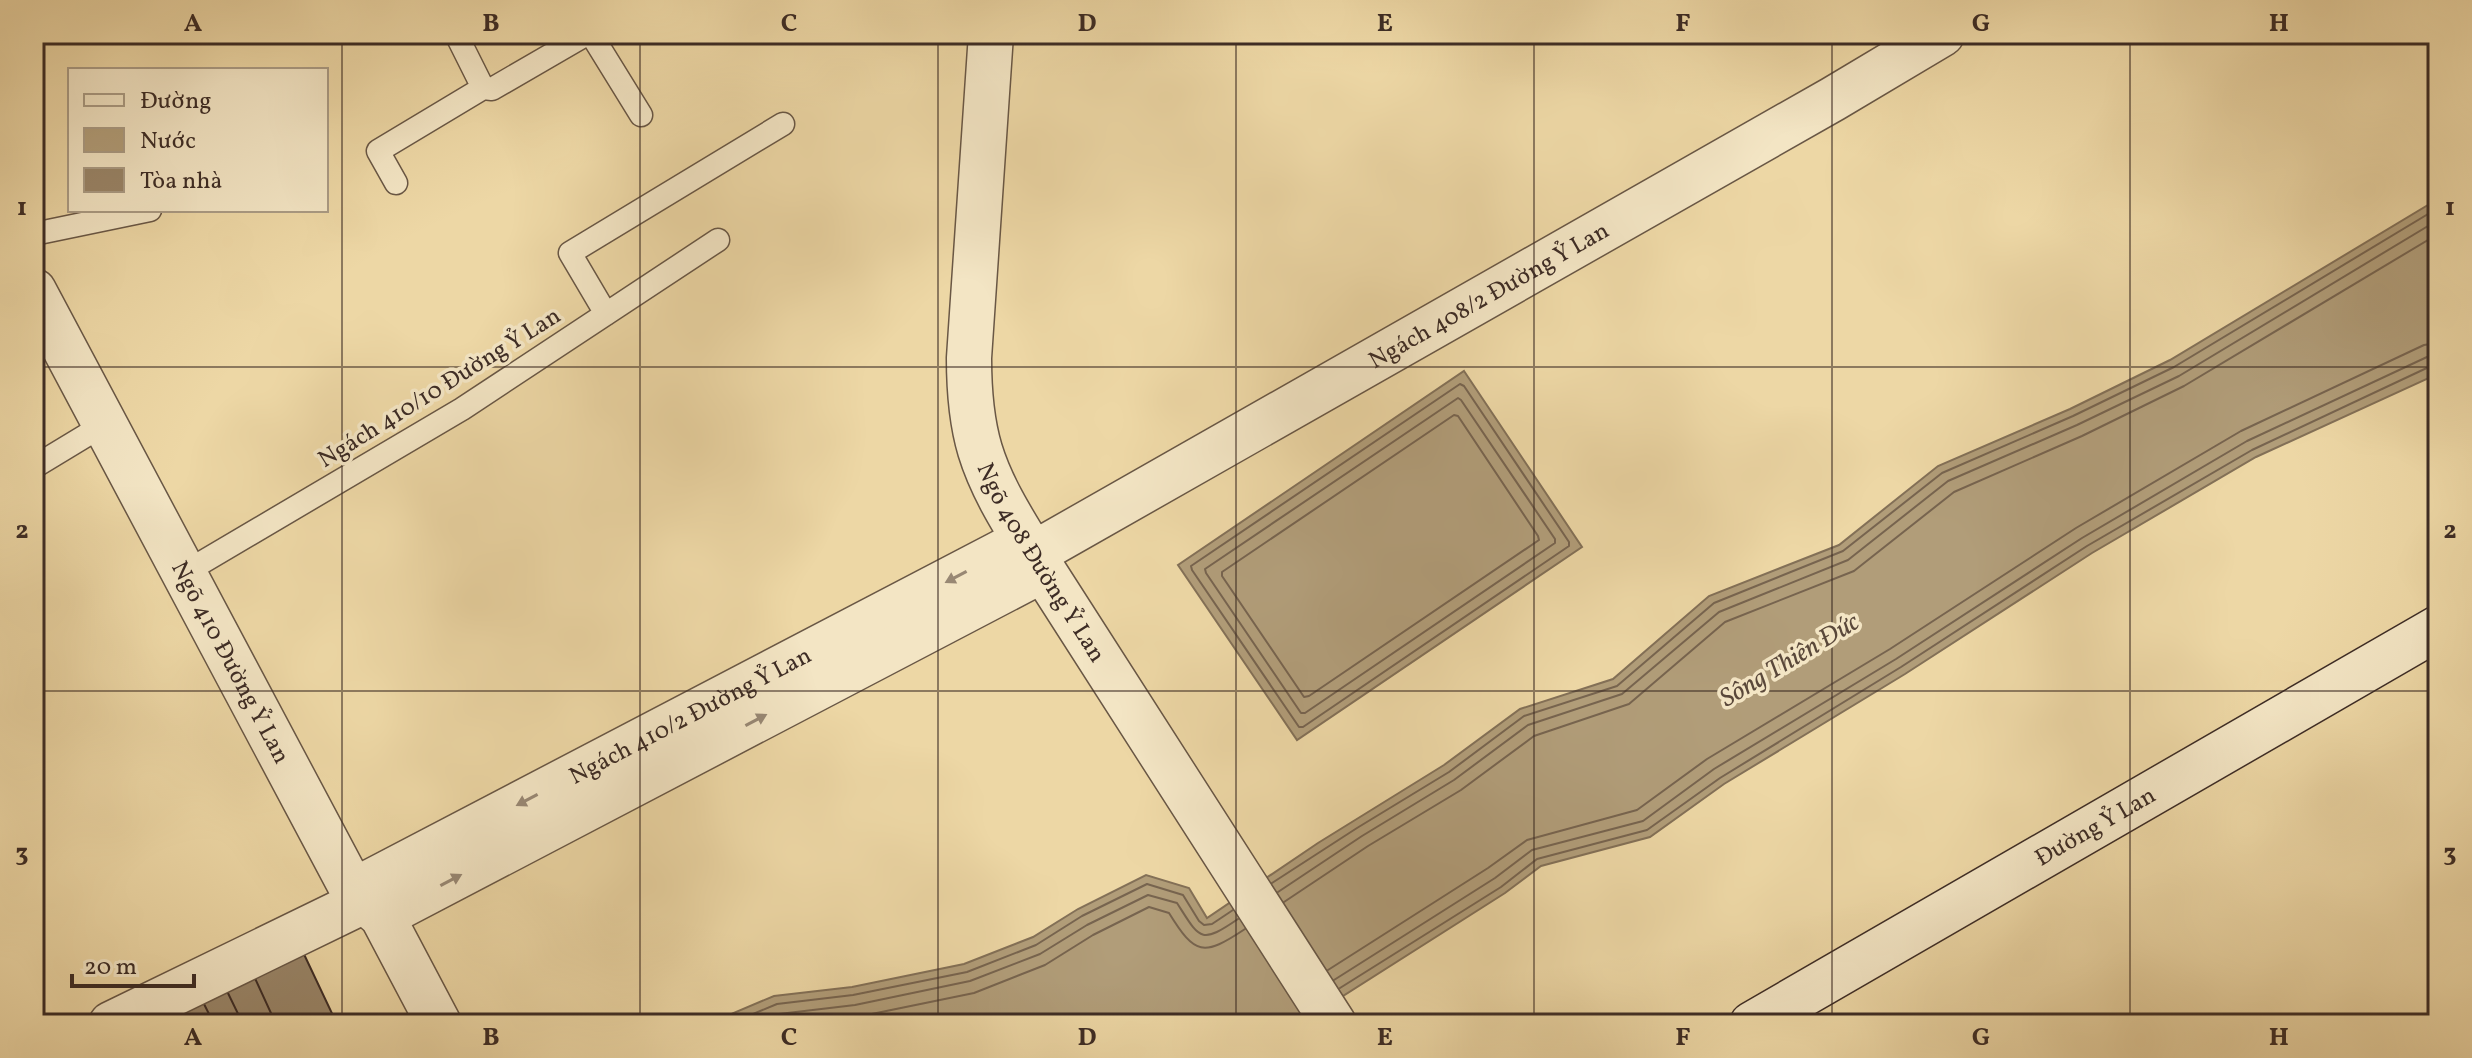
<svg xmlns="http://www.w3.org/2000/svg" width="2472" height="1058" viewBox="0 0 2472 1058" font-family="Vollkorn,serif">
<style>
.water{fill:#b19d79;stroke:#837057;stroke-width:2}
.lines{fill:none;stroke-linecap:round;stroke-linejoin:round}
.shore{stroke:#77644f;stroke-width:2}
.building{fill:#998568;stroke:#3d2c25;stroke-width:2}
.lane-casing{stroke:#695745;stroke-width:25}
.street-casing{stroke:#695745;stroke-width:47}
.secondary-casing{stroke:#3d2c25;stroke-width:47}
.lane{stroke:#f3e5c4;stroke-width:22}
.street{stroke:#f3e5c4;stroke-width:44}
.secondary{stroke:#f3e5c4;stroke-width:44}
.oneway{fill:#988874}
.grid{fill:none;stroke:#3d2c25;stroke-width:2;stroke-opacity:0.55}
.labels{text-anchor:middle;stroke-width:7;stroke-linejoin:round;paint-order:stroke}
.street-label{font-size:24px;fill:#3d2c25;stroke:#f3e5c4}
.water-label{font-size:26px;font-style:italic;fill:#5a483a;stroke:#f3e5c4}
.neatline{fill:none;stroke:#3d2c25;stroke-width:3}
.grid-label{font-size:26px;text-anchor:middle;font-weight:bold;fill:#3d2c25}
</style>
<rect width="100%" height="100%" fill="#edd7a5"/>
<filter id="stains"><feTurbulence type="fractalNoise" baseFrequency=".0025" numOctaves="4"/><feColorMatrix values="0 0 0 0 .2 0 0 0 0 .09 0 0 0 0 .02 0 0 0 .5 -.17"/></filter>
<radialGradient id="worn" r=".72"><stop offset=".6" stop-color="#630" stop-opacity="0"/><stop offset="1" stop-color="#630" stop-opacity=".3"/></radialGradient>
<!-- water -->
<path class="water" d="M2438 199V371L2429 378 2256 457 2092 553 1905 674 1724 784 1650 837 1541 866 1505 893 1299 1024H717L724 1017 774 996 852 987 964 964 1033 937 1078 909 1146 875 1189 888 1207 918 1318 843 1444 765 1520 709 1613 679 1709 596 1839 545 1938 466 2070 409 2170 360Z
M1464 371 1582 547 1297 740 1178 565Z"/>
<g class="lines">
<!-- shore -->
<path class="shore" d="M1460 384 1464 386 1569 542V546L1303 727H1299L1192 570 1191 566Z
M1458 398 1461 400 1555 539V543L1305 713H1301L1206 573 1205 569Z
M1454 415 1458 416 1538 536 1539 540 1309 696 1304 697 1222 576V572Z
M1272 883 1357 828 1449 772 1524 716 1617 686 1714 603 1843 551 1942 473 2073 416 2174 367 2438 208
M1278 892 1362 836 1454 780 1528 725 1622 694 1719 612 1848 560 1948 481 2077 425 2179 376 2438 220
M1284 902 1368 846 1461 790 1534 736 1629 704 1725 622 1854 571 1954 492 2082 436 2184 386 2438 234
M1328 970 1488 868 1527 840 1637 810 1707 759 1890 649 2076 528 2241 431 2424 345 2438 343
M1334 980 1495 878 1532 850 1643 821 1714 769 1896 659 2082 538 2247 441 2427 357 2438 355
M1340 988 1501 887 1537 859 1647 830 1720 778 1901 667 2087 546 2252 450 2431 366 2438 365
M729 1024 777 1004 853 995 967 972 1036 945 1082 916 1147 884 1183 895 1199 921 1204 925 1212 924 1233 910
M754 1024 779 1014 855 1005 970 981 1040 954 1087 925 1148 895 1177 903C1200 939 1200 945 1238 919
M794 1024 857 1017 974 993 1045 965 1093 935 1149 907 1169 913C1195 955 1203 957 1245 929"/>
</g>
<!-- building -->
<path class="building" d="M302 950 337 1024H276L253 974Z
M253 974 276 1024H243L225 987Z
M225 987 243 1024H214L201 998Z
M201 998 214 1024H182L175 1010Z"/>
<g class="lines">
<defs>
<path id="lane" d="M456 34 483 88
M591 34 641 115
M396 183 378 151 483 88 492 89 587 34
M34 234 150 210
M606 314 570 253 783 124
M34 467 105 424
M184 573 462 409 718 240"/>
<g id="street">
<path id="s1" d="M991 34 969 358C969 389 971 420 980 450 993 493 1020 532 1043 570L1334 1024"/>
<path id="s2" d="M34 291 353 891 382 916 439 1024"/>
<path id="s3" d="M1033 554 1833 99 1942 34"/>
<path id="s4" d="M353 891 1025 540"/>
<path d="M382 916 1043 570"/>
<path d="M111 1024 364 901"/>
</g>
<g id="secondary">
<path id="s5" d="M1752 1024 2438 628"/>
</g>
</defs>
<!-- lane casing -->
<use href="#lane" class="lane-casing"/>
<!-- street casing -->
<use href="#street" class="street-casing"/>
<!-- secondary casing -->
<use href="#secondary" class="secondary-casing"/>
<!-- lane -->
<use href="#lane" class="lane"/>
<!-- street -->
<use href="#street" class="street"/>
<!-- secondary -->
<use href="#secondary" class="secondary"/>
</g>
<!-- one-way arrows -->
<defs><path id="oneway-solid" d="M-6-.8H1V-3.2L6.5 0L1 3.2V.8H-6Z" transform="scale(2)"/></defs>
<g class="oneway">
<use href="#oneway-solid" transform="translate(956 577) rotate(152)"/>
<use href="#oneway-solid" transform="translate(756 720) rotate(-28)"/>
<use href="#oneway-solid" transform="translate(527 800) rotate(152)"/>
<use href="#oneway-solid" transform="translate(451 880) rotate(-28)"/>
</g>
<!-- grid -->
<path class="grid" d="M342 34V1024M640 34V1024M938 34V1024M1236 34V1024M1534 34V1024M1832 34V1024M2130 34V1024M34 367H2438M34 691H2438"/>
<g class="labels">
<!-- street labels -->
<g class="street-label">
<text dy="8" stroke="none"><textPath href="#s3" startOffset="524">Ngách 408/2 Đường Ỷ Lan</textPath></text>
<text transform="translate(439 387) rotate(-32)" y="8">Ngách 410/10 Đường Ỷ Lan</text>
<text dy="8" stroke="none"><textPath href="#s1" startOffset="546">Ngõ 408 Đường Ỷ Lan</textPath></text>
<text dy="8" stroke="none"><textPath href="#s2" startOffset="420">Ngõ 410 Đường Ỷ Lan</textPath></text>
<text dy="8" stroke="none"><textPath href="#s4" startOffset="380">Ngách 410/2 Đường Ỷ Lan</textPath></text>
<text dy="8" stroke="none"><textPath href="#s5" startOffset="396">Đường Ỷ Lan</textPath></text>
</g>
<!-- water labels -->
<g class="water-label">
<text transform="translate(1789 659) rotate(-31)" y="9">Sông Thiên Đức</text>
</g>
</g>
<!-- margin -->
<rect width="2472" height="1058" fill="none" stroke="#edd7a5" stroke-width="88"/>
<!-- legend -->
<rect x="68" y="68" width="260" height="144" fill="#f3e5c4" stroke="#aa9b84" stroke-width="2"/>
<rect x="84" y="94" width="40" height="12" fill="#f3e5c4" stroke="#aa9b84" stroke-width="2"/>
<text x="140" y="108" font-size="24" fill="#3d2c25">Đường</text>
<rect x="84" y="128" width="40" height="24" fill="#b19d79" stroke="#aa9b84" stroke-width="2"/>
<text x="140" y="148" font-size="24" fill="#3d2c25">Nước</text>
<rect x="84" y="168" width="40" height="24" fill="#998568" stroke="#aa9b84" stroke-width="2"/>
<text x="140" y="188" font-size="24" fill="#3d2c25">Tòa nhà</text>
<!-- scale -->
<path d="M72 974v12h122v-12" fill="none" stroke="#3d2c25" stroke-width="4"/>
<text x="84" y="974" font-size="24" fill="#3d2c25" stroke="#f3e5c4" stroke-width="6" paint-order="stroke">20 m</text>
<rect x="44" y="44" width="2384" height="970" class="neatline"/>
<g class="grid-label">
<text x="193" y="31">A</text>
<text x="491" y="31">B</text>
<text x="789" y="31">C</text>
<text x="1087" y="31">D</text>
<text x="1385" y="31">E</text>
<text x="1683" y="31">F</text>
<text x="1981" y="31">G</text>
<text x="2279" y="31">H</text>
<text x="22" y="215">1</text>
<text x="2450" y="215">1</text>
<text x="22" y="538">2</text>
<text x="2450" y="538">2</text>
<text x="22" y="861">3</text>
<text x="2450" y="861">3</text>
<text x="193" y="1045">A</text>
<text x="491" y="1045">B</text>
<text x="789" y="1045">C</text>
<text x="1087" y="1045">D</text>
<text x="1385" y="1045">E</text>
<text x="1683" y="1045">F</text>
<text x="1981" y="1045">G</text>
<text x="2279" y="1045">H</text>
</g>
<rect width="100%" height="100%" filter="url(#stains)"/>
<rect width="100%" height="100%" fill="url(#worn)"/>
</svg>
